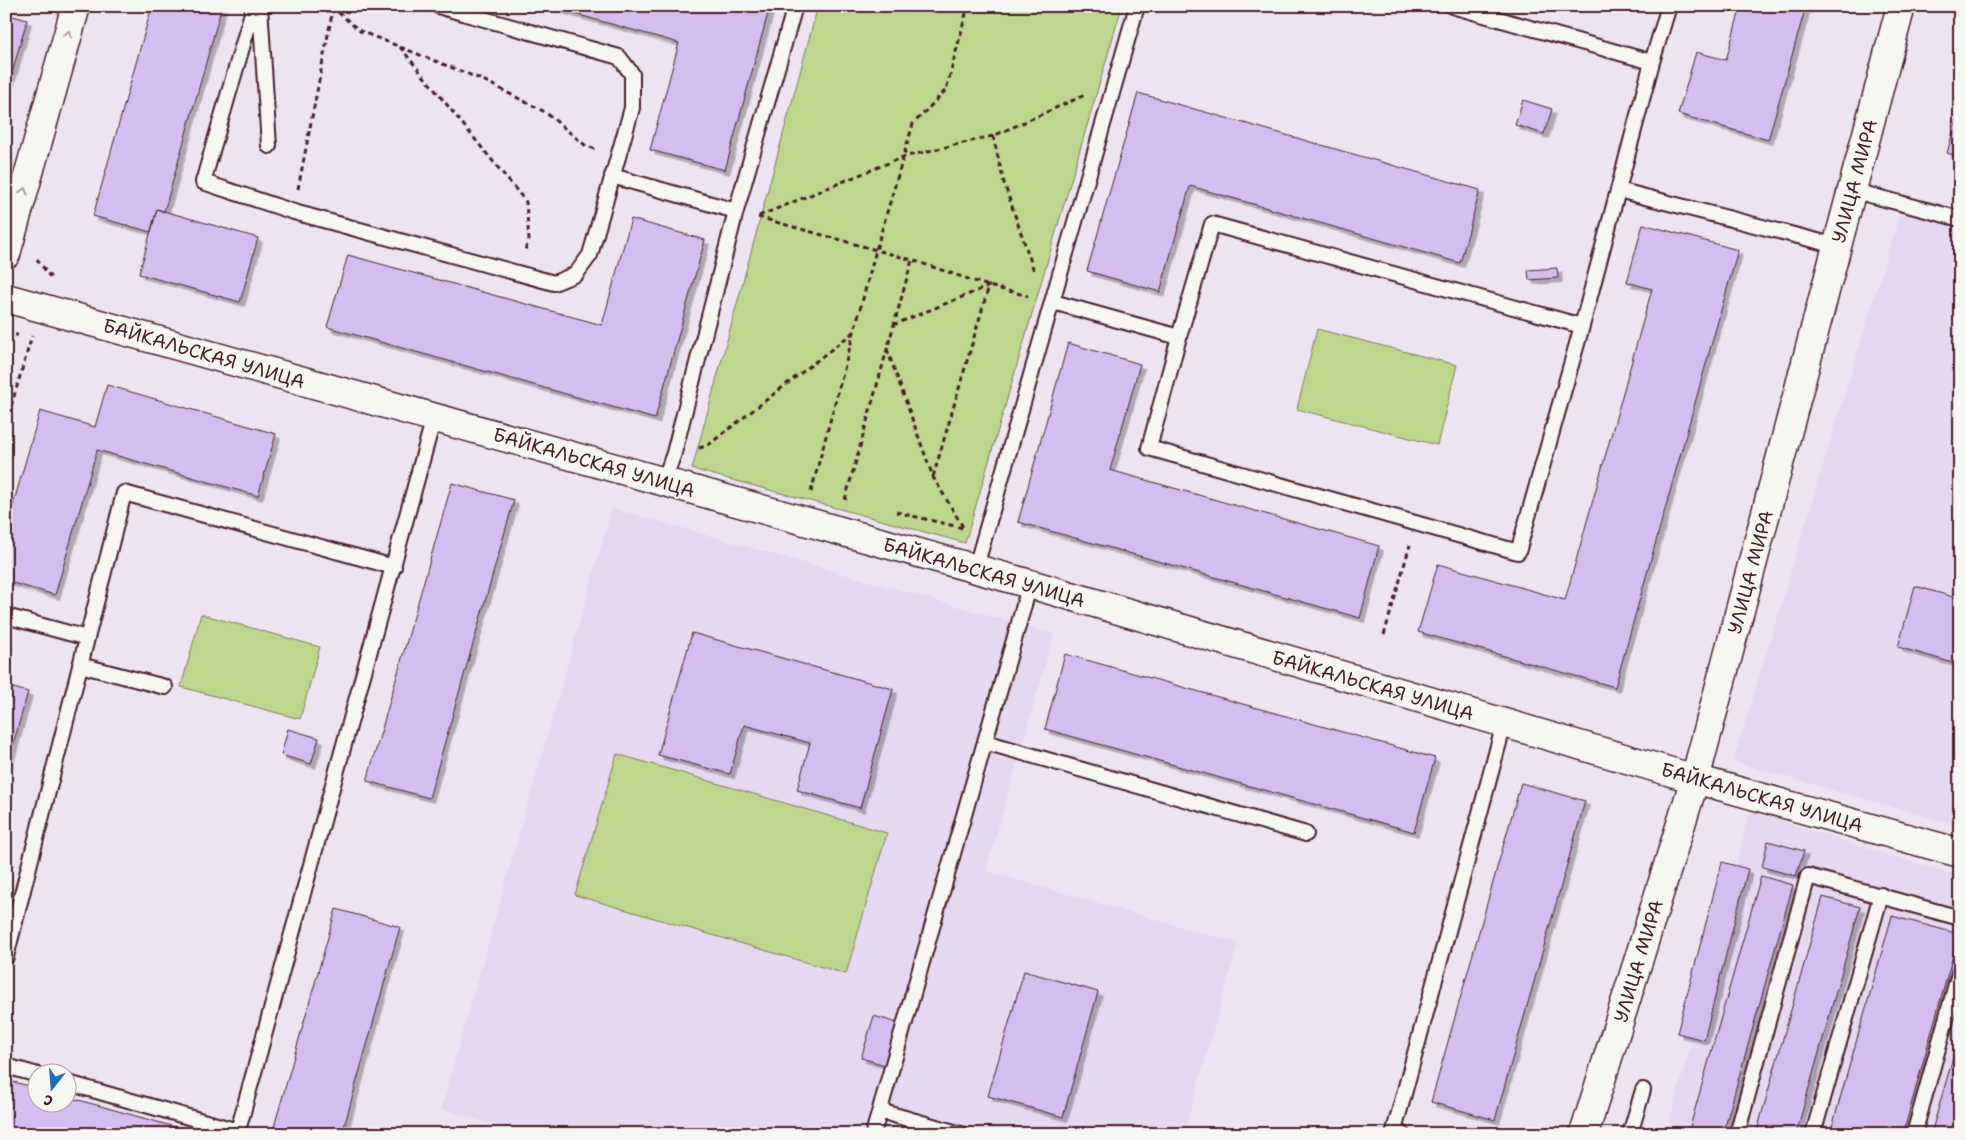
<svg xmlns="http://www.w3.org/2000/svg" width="1966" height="1140" viewBox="0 0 1966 1140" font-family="'Shantell Sans',sans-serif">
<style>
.built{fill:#e4d9f0}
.green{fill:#bed68d;stroke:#847a5c}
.building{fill:#d3beef;stroke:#4a1f2b;filter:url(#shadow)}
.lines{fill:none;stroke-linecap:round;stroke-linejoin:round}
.lane-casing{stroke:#4a1f2b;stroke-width:18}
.street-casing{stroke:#4a1f2b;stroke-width:31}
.secondary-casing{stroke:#4a1f2b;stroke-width:31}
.path{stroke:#4a1f2b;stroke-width:3;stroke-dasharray:5 4;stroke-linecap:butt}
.lane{stroke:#f6f6f2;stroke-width:14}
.street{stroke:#f6f6f2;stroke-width:28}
.secondary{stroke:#f6f6f2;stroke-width:28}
.oneway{stroke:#a99598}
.labels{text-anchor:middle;stroke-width:4.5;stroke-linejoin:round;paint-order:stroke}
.street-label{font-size:19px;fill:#4a1f2b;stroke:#f6f6f2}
</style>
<defs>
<filter id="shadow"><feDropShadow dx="4.5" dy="4.5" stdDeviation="0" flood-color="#0004"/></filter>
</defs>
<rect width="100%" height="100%" fill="#ece5f1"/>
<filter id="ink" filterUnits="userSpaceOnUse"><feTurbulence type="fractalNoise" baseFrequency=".02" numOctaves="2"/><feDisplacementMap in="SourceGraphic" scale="10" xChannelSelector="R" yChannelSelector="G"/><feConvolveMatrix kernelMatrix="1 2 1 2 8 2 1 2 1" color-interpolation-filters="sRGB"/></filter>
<g filter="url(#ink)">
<!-- built -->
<path class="built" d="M1904 199 1960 214V826L1733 762Z
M612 508 1054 634 986 871 1238 943 1184 1134H527L441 1109Z
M1750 811 1960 877V1134H1666L1687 1058Z"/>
<!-- green -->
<path class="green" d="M818 6H1122L965 543 692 469Z
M1317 329 1457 365 1437 445 1297 409Z
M201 614 320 647 300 719 181 687Z
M617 754 887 833 846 974 575 895Z"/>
<!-- building -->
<path class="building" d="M152 6H222L164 212 157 209 151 232 93 216Z
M547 6H770L725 170 650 150 679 43Z
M1741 6H1806L1768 140 1678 114 1696 52 1726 60Z
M6 14 27 20 6 94Z
M1138 93 1480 190 1460 263 1190 186 1160 292 1087 271Z
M1523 100 1552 109 1544 134 1515 125Z
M1960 106V157L1947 153Z
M157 209 258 238 240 302 139 274Z
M631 219 705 240 655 419 327 327 348 255 602 325Z
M1643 224 1738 250 1615 687 1418 632 1438 564 1565 600 1652 289 1627 282Z
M1557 268 1558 278 1529 280 1528 270Z
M1068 343 1140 364 1110 470 1379 546 1360 618 1018 522Z
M107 385 276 434 258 496 97 450 55 595 6 581V529L40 411 95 427Z
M452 483 514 500 429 798 367 781Z
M1915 586 1960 599V665L1898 647Z
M692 633 893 689 860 808 797 790 810 743 744 725 730 774 658 755Z
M1065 654 1435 758 1414 832 1045 729Z
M6 686 28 692 6 769Z
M288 729 319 738 311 764 281 755Z
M1521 783 1585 801 1495 1120 1431 1102Z
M1768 841 1804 851 1796 876 1762 867Z
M1722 862 1748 869 1704 1040 1677 1033Z
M1761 876 1793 885 1723 1134H1688Z
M1823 897 1860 907 1796 1134H1756Z
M336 909 400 927 342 1134H272Z
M1892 916 1959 934 1903 1134H1830Z
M1024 971 1098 992 1063 1117 988 1096Z
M874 1016 897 1023 885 1065 861 1058Z
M1960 1033V1134H1931Z
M13 1082 38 1088V1102H68V1097L179 1128 178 1134H6V1106Z"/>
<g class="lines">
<defs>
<path id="lane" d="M254 6 203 182 294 212 554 283 576 274 590 255 632 108V74L619 57 438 6
M260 6 269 146
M1452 6 1652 62
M612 176 736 211
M1618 190 1837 246
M1851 190 1960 219
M1053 302 1179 337 1149 448 1518 552 1582 326 1652 62 1669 6
M1179 337 1212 224 1582 326
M664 481 674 453 736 211 795 6
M975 570 1137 6
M6 616 87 638
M80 665 165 687
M985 742 1306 834
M6 957 124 493 394 567
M6 1066 38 1075
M68 1083 238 1131
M880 1111 961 1134
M237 1134 434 417
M873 1134 1030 584
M1403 1134 1394 1131 1504 724
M1630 1134 1643 1090
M1737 1134 1808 876 1960 918
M1813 1134 1881 895
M1914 1134 1960 970"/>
<path id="street" d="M6 254 76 6
M6 298 1030 584 1695 779"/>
<path id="secondary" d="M1695 779 1960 853
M1584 1134 1695 779 1901 6"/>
</defs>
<!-- lane casing -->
<use href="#lane" class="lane-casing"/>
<!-- street casing -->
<use href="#street" class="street-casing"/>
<!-- secondary casing -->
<use href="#secondary" class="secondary-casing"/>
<!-- path -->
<path class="path" d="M334 6 333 8 360 31 483 80 545 112 586 146 596 149
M400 47 526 202 529 240 525 250
M993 136 1004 183 1034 271
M298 189 333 9
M759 216 903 157 993 136 1087 94
M758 217 912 260 989 286 1028 296
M37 259 51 278
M893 325 989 286 933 477
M6 335H18
M887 349 933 477 963 527
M6 423 32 336
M699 448 707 446 855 331
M811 492 876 250 913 124 946 90 968 6
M845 500 912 260
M896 512 963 528
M1384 635 1410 545"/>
<!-- lane -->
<use href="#lane" class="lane"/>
<!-- street -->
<use href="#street" class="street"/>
<!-- secondary -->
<use href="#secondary" class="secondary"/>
</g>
<!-- one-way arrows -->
<defs><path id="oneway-chevron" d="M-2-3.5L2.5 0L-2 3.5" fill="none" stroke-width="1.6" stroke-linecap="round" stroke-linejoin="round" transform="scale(1.25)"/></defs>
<g class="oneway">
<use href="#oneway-chevron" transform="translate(68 34) rotate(-74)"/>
<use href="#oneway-chevron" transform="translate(24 191) rotate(-74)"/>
</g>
</g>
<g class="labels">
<!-- street labels -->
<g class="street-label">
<text transform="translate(1854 181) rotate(-75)" y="7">УЛИЦА МИРА</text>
<text transform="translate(204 353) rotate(16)" y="7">БАЙКАЛЬСКАЯ УЛИЦА</text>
<text transform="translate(594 462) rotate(16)" y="7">БАЙКАЛЬСКАЯ УЛИЦА</text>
<text transform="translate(984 572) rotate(16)" y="7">БАЙКАЛЬСКАЯ УЛИЦА</text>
<text transform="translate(1750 572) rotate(-75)" y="7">УЛИЦА МИРА</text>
<text transform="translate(1373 685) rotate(16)" y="7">БАЙКАЛЬСКАЯ УЛИЦА</text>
<text transform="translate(1762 797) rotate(16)" y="7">БАЙКАЛЬСКАЯ УЛИЦА</text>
<text transform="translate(1638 961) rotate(-73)" y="7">УЛИЦА МИРА</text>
</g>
</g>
<!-- margin -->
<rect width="1966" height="1140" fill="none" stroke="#f6f6f2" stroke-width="25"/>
<rect x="12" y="12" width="1941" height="1115" fill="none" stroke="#4a1f2b" stroke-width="2" filter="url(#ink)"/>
<!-- north arrow -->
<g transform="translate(52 1088) rotate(197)"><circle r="24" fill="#f6f6f2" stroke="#b1a0a2"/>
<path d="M0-4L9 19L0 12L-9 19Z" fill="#1f6fb2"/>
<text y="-8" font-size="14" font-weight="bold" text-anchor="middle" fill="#4a1f2b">С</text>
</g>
</svg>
